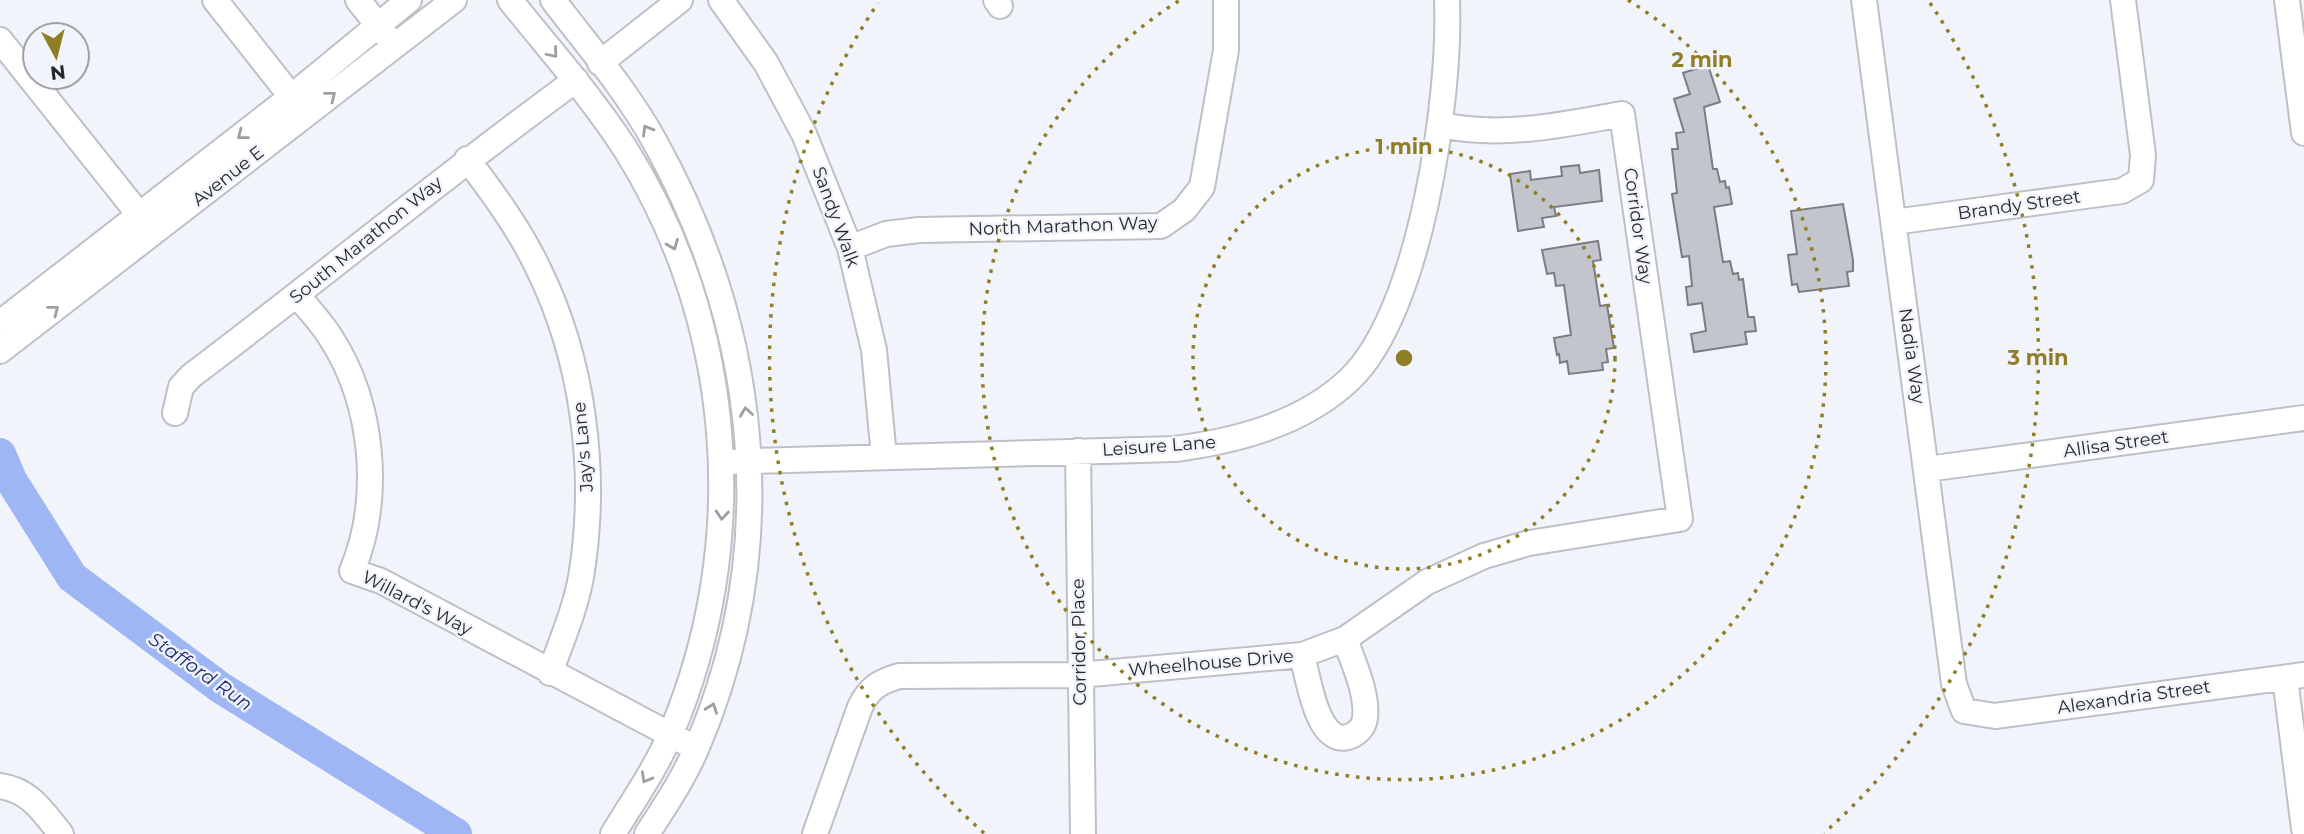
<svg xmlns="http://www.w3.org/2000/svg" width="2304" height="834" viewBox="0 0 2304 834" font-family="Montserrat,sans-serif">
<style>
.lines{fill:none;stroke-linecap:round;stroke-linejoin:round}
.river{stroke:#9fb6f5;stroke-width:32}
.building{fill:#c3c5cc;stroke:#7b7d83;stroke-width:2}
.minor-casing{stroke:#bdc0c6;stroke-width:28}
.minor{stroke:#fff;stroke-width:24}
.oneway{stroke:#9d9e9f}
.ring{fill:none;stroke:#8f7e25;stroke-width:3.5;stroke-dasharray:3.5 7}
.labels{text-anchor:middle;stroke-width:5;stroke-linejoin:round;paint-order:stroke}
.street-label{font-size:18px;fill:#262729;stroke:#f2f4fb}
.water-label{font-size:19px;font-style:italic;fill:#1c2d74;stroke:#f2f4fb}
.centre{fill:#8f7e25;stroke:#f2f4fb;stroke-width:3.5}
.ring-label{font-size:21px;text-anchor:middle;font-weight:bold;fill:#8f7e25;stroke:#f2f4fb;stroke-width:5;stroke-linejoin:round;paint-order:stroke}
</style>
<rect width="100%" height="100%" fill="#f2f4fb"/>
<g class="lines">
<!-- river -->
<path class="river" d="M0 454 11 480 72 577 221 688 456 834"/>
</g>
<!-- building -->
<path class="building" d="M1708 65 1720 102 1704 107 1713 169H1717L1720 182 1725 181 1726 188 1729 187 1732 204 1714 207 1723 262 1730 261 1733 274 1738 273 1739 280 1743 279 1748 317H1754L1756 331 1745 332 1747 344 1694 352 1691 334 1706 331 1702 303 1688 305 1686 287 1692 286 1689 256 1682 257 1675 213 1672 194 1677 193 1672 149H1678L1676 133 1684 132 1674 99 1690 94 1683 73Z
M1579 165 1580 173 1599 170 1602 201 1554 207 1556 216 1542 218 1544 227 1518 231 1510 174 1530 171 1531 180 1562 176 1561 167Z
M1843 204 1853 260V271L1847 272 1849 286 1799 292 1797 284 1792 285 1788 255 1797 254 1791 211Z
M1598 241 1601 260 1593 261 1600 306 1607 305 1614 348 1606 349 1608 362 1602 363 1603 370 1569 374 1567 361 1560 363 1559 354 1557 355 1554 338 1571 335 1564 285 1556 286 1554 273 1547 274 1542 250Z"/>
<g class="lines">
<defs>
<path id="minor" d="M215 0 301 109
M358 0 388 38
M510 0C549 49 592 97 626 150 735 324 751 545 671 733 656 768 633 801 613 834
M553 0C588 46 627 91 655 142 759 330 783 546 697 747 684 778 665 806 647 834
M721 0 766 63 804 134 850 248 874 350 884 457
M996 0 1000 6
M1864 0 1954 684 1964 711 1995 716 2304 675
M2287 0 2304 133
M0 40 149 227
M600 63 680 0
M467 159C493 193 518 227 537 266 584 360 598 474 581 577 575 610 561 642 550 673
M1894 222 2122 191 2141 180 2143 155 2123 0
M850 248 886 234 919 230 1161 226 1184 210 1202 187 1226 50V0
M298 296C309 310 322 323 331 338 374 405 382 499 352 571L381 581 684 742
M0 323 291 97 409 0
M0 351 454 0
M175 413 181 387 191 376C321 278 445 175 576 80
M1078 451 1083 834
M722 462 1175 449C1236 441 1303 424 1350 379 1421 311 1451 96 1447 0
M1927 469 2304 418
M1302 655C1308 676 1317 746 1348 737 1357 734 1364 727 1365 718 1368 693 1353 662 1345 639
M2285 678 2304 829
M0 786C30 790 43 812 61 834
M815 834 860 707C869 688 879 682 899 676L1079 675 1302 655 1345 639 1427 582 1484 556 1529 543 1680 519 1622 114C1564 125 1500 138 1441 125"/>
</defs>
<!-- minor casing -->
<use href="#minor" class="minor-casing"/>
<!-- minor -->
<use href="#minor" class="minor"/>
</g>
<!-- one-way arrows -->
<defs><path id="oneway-chevron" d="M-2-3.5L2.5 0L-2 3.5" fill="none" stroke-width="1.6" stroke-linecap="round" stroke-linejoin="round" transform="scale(1.75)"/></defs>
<g class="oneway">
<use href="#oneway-chevron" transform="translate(553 53) rotate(50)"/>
<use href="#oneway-chevron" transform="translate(331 96) rotate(-38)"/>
<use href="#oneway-chevron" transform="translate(647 130) rotate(-121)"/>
<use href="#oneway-chevron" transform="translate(242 135) rotate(142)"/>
<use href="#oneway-chevron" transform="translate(673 245) rotate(68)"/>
<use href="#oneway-chevron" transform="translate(54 310) rotate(-38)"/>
<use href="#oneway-chevron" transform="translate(746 412) rotate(-98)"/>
<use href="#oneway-chevron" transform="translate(722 515) rotate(95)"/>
<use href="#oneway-chevron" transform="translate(712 708) rotate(-70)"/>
<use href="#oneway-chevron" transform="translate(646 778) rotate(120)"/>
</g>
<!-- distance rings -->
<g class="ring">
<circle cx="1404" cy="358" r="211"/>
<path d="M1628 0A422 422 0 1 1 1180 0"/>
<path d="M984 833A634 634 0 0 1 878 3M1930 3A634 634 0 0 1 1824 833"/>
</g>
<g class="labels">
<!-- street labels -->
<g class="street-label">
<text transform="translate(228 176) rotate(-38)" y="6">Avenue E</text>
<text transform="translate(2019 205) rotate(-8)" y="6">Brandy Street</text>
<text transform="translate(836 217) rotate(70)" y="6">Sandy Walk</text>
<text transform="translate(1063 226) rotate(-2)" y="6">North Marathon Way</text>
<text transform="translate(1638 226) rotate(82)" y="6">Corridor Way</text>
<text transform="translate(366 240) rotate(-39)" y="6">South Marathon Way</text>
<text transform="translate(1912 356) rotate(82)" y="6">Nadia Way</text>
<text transform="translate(2116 444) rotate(-8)" y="6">Allisa Street</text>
<text transform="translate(1159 446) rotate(-4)" y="6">Leisure Lane</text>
<text transform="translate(583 447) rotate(-95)" y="6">Jay's Lane</text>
<text transform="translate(417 603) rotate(27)" y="6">Willard's Way</text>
<text transform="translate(1079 642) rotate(-91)" y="6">Corridor Place</text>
<text transform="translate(1211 663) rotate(-5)" y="6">Wheelhouse Drive</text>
<text transform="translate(2134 697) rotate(-8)" y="6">Alexandria Street</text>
</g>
<!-- water labels -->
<g class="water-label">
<text transform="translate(201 671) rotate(35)" y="7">Stafford Run</text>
</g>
</g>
<circle cx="1404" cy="358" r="10" class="centre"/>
<g class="ring-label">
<text x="1702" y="67">2 min</text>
<text x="1404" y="154">1 min</text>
<text x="2038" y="365">3 min</text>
</g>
<!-- north arrow -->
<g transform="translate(56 56) rotate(173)"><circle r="33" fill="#f2f4fb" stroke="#a0a2a7" stroke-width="2"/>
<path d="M0-5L12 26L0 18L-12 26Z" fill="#8f7e25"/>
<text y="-10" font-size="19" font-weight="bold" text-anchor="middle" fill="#262729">N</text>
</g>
</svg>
